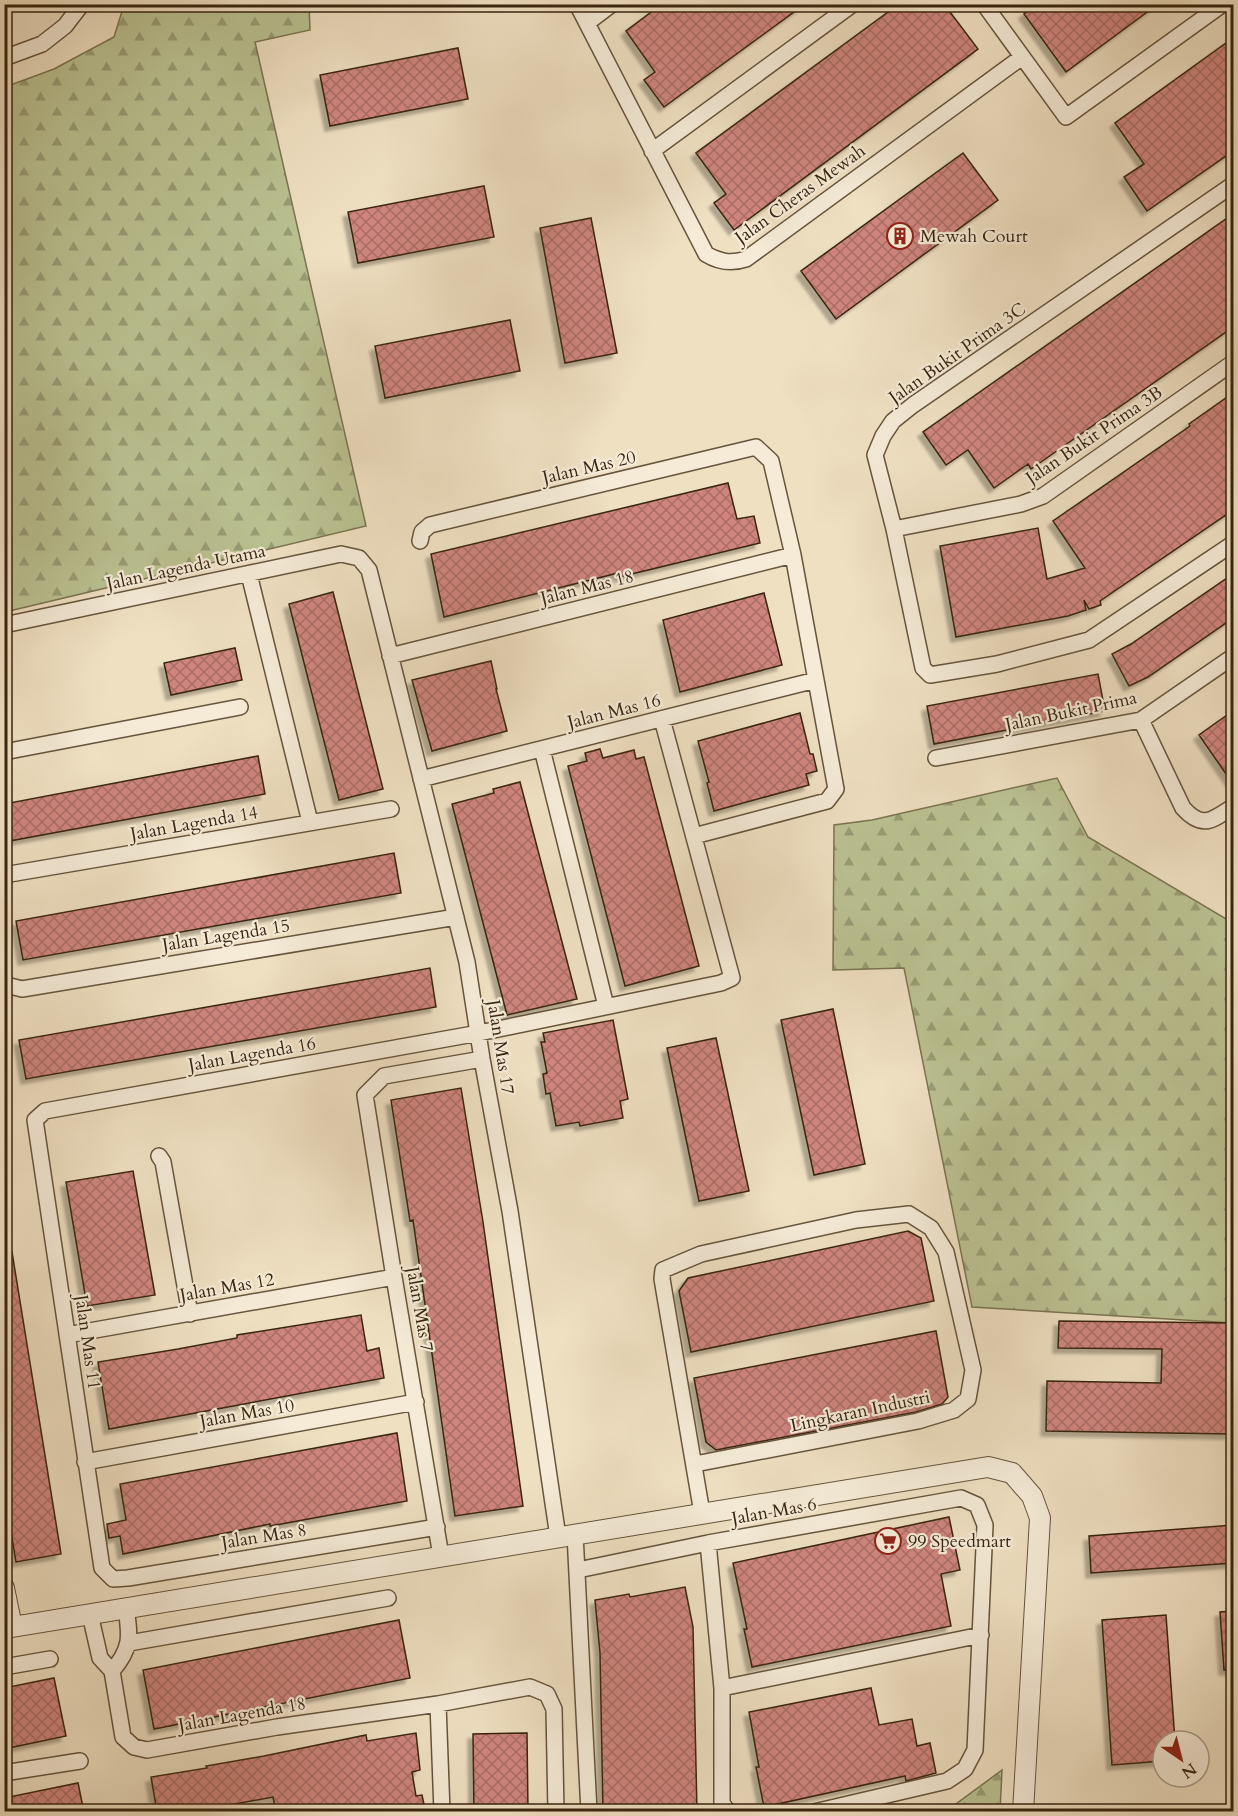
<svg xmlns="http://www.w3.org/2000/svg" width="1238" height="1816" viewBox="0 0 1238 1816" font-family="Cardo,serif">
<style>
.forest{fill:url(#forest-firs);stroke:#7a7451;stroke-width:1.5}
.building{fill:url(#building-cross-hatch);stroke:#382510;stroke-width:1.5;filter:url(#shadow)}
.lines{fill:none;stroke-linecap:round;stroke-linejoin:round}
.minor-casing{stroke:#66543c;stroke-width:18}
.tertiary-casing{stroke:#66543c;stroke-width:22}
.minor{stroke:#f5ebd7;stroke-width:15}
.tertiary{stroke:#f5ebd7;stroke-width:20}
.labels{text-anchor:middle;stroke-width:4.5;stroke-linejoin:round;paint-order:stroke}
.street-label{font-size:18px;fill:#382510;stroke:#f5ebd7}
.poi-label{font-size:18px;fill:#382510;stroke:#f5ebd7;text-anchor:start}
</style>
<defs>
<pattern id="forest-firs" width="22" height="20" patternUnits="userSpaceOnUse" patternTransform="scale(1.5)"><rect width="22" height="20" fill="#bbc292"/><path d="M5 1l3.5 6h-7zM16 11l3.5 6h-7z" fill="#999d76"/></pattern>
<pattern id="building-cross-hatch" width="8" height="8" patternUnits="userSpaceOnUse" patternTransform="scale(1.5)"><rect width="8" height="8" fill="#cf857e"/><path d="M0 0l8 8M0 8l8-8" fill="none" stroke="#a96d66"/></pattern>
<filter id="shadow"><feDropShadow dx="-5" dy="5" stdDeviation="1.5" flood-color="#0004"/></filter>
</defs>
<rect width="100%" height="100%" fill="#efe0c2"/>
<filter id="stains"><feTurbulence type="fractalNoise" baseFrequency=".00333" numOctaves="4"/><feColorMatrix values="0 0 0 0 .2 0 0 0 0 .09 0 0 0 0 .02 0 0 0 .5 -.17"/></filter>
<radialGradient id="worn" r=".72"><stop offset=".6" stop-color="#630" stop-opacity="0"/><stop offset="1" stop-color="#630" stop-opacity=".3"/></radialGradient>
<!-- forest -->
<path class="forest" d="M124 5H309L310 30 255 42 366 526 5 612V87L54 69 114 37Z
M1057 778 1088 837 1226 919 1233 917V1323L972 1307 904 968 833 970 834 825 872 820Z
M1002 1770 1000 1811H954L956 1804Z"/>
<!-- building -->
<path class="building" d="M662 4H805L664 107 644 80 655 72 626 31Z
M899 4H944L978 49 734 230 714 203 726 194 696 153Z
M1036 4H1158L1066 72 1024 14Z
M1233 38V151L1147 211 1124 177 1144 164 1115 123Z
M458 48 468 99 330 126 320 75Z
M963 153 998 200 836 319 801 271Z
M484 186 494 237 358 263 348 212Z
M1233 214V327L1031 469 1028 464 994 488 968 450 946 465 923 432Z
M591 218 617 353 565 363 540 228Z
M510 320 520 371 385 398 375 346Z
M1233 393V510L1100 601 1101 605 1089 609 1084 600 1086 610 1068 616 956 637 940 546 1038 528 1047 579 1085 568 1053 521 1190 426 1189 424Z
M728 483 737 519 754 516 760 543 619 577 618 573 444 617 431 554Z
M1233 574V618L1148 677 1129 686 1112 654 1131 644Z
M333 592 383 789 339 800 289 604Z
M764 593 782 665 680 692 663 620Z
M235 648 242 680 171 695 164 663Z
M491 661 497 689H496L507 731 432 751 412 680Z
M1098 674 1105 711 934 744 927 706Z
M800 713 810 754H813L817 771 806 774 809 785 714 811 707 783 709 782 698 741Z
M1227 715 1233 725V784L1199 735Z
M600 749 603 758 634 750 636 759 644 757 699 966 625 986 568 766 587 761 585 753Z
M258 756 265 794 4 842V804Z
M520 782 577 999 507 1015 452 804 494 793 493 789Z
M394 853 401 893 23 960 16 921Z
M430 968 436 1007 26 1079 19 1040Z
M833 1009 865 1164 814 1175 781 1020Z
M613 1020 628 1099 620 1101 623 1118 580 1126 579 1122 556 1126 550 1093 546 1094 543 1074 547 1073 541 1042H545L543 1033Z
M716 1038 749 1191 699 1201 667 1048Z
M461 1088 483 1222 523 1506 455 1516 413 1220 410 1221 391 1100Z
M133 1171 155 1295 87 1306 66 1182Z
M908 1231 921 1238 934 1301 691 1352 679 1291 688 1278Z
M4 1252H12L61 1554 16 1562 4 1490Z
M361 1315 367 1351 379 1348 384 1378 109 1429 98 1362 178 1349 237 1338V1335Z
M1059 1321 1233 1323V1382H1231L1230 1434 1046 1431 1047 1381 1161 1383 1162 1349 1058 1348Z
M936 1331 948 1397 942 1404 916 1412 716 1450 706 1442 694 1378Z
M397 1433 407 1501 270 1526V1524L123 1554 120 1536 109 1538 107 1524 126 1520 120 1484Z
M949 1517 960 1570 941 1574 951 1626 752 1667 744 1629H747L733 1563Z
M1233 1525V1563L1091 1573 1089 1536Z
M685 1587 693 1627 697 1812H603L600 1653 595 1600 629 1594 630 1597Z
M1233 1611V1670H1224L1220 1612Z
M1166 1615 1175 1741H1163V1761L1112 1765 1102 1620Z
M399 1620 410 1678 154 1729 143 1670Z
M54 1678 66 1736 4 1749V1688Z
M871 1688 879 1725 912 1719 917 1746 930 1743 936 1773 906 1781 905 1776 764 1807 756 1767H759L749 1712Z
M416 1733 420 1770 412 1772 416 1796 422 1795 425 1809 410 1812H276L273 1797 192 1812H157L151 1777 207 1768 206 1766 264 1756 366 1735 367 1741Z
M527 1733 528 1812H474L473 1734Z
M78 1783 84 1812H4V1798Z"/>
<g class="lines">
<defs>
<path id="minor" d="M577 4 706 254C719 262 731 264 746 259L1022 57
M984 4 1066 117 1223 4
M587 23 612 4
M4 58 42 44 65 26 82 4
M652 151 853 4
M1234 184 913 405 893 421 883 436 875 455 894 529 923 668 930 675 997 664 1089 640 1234 543
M894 529 1021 504 1043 496 1234 362
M420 541 422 532 430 525 756 447 771 461 793 555 836 789 827 801 694 836
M249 574 310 822
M4 625 341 554 359 558 369 570 467 962 482 1059 510 1211 558 1537
M390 656 793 555
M1141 720 1183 808C1203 830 1212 820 1234 806
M542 749 606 1006
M4 752 240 707
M936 758 1141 720 1234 656
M421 779 816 680
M4 875 391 809
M4 983 6 985 22 989 456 917
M159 1156 163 1162 190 1314
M67 1335 394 1277
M85 1462 416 1402
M695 1464 918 1421 954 1410 968 1399 973 1370 946 1252 931 1228 909 1214 856 1220 701 1254 663 1270 662 1279 702 1513
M437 1527 128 1578 113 1579 102 1568 35 1120 45 1111 479 1033 721 983 732 978 662 719
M575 1534 589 1812
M708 1543 722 1688V1803L728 1812
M441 1556 394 1277 365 1095 384 1076 482 1059
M578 1570 708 1543 961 1498 977 1505 985 1525 975 1750 965 1769 947 1781 814 1812
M90 1614 100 1658 112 1671
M129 1643 388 1598
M4 1667 50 1659
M112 1671 123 1737 134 1747 147 1750 277 1727 438 1704 530 1687 547 1694 554 1709 556 1812
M112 1671C132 1648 130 1636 126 1608
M722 1688 981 1635
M438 1704 442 1812
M4 1773 80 1761"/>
<path id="tertiary" d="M4 1588 12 1627 988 1467 1012 1473 1032 1496 1040 1518 1023 1812"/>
</defs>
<!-- minor casing -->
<use href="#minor" class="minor-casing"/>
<!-- tertiary casing -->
<use href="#tertiary" class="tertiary-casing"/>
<!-- minor -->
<use href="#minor" class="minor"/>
<!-- tertiary -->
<use href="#tertiary" class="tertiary"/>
</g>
<!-- icons -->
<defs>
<symbol id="building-ring" viewBox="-11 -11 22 22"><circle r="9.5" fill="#f5ebd7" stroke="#8f2418" stroke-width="1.5"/><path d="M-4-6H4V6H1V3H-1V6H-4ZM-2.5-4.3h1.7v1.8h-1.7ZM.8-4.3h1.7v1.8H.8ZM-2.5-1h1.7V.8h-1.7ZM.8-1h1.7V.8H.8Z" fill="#8f2418"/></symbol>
<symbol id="supermarket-ring" viewBox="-11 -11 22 22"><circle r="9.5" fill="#f5ebd7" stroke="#8f2418" stroke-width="1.5"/><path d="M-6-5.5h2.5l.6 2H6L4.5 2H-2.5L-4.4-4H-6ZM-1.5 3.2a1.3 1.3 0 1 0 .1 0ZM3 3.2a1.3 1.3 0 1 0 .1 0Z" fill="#8f2418"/></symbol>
</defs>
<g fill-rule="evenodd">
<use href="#building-ring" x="885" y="221" width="30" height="30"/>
<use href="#supermarket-ring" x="873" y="1526" width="30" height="30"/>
</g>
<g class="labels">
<!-- street labels -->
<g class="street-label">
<text transform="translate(800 194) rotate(-36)" y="6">Jalan Cheras Mewah</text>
<text transform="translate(957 353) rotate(-35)" y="6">Jalan Bukit Prima 3C</text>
<text transform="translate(1094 435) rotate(-34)" y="6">Jalan Bukit Prima 3B</text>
<text transform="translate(589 467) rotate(-13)" y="6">Jalan Mas 20</text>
<text transform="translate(186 567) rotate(-12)" y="6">Jalan Lagenda Utama</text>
<text transform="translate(587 587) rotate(-14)" y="6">Jalan Mas 18</text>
<text transform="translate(614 711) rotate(-14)" y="6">Jalan Mas 16</text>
<text transform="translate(1071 711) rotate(-12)" y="6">Jalan Bukit Prima</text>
<text transform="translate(194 823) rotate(-10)" y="6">Jalan Lagenda 14</text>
<text transform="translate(226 935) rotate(-9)" y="6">Jalan Lagenda 15</text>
<text transform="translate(501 1047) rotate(81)" y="6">Jalan Mas 17</text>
<text transform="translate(252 1054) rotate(-10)" y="6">Jalan Lagenda 16</text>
<text transform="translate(227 1287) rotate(-10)" y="6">Jalan Mas 12</text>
<text transform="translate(420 1309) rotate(80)" y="6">Jalan Mas 7</text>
<text transform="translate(88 1342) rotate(82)" y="6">Jalan Mas 11</text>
<text transform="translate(860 1411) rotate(-12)" y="6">Lingkaran Industri</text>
<text transform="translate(247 1413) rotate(-10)" y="6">Jalan Mas 10</text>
<text transform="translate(774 1511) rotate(-10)" y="6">Jalan Mas 6</text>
<text transform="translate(264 1536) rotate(-9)" y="6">Jalan Mas 8</text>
<text transform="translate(242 1714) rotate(-10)" y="6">Jalan Lagenda 18</text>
</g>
<!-- poi labels -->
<g class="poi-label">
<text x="920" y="242">Mewah Court</text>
<text x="908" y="1547">99 Speedmart</text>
</g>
</g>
<!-- margin -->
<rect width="1238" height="1816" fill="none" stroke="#efe0c2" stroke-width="24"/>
<rect x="6" y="6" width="1226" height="1804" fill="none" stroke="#382510" stroke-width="3"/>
<rect x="12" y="12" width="1214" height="1792" fill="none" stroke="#382510" stroke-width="1.5"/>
<!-- north arrow -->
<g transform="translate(1181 1759) rotate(145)"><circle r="28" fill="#f5ebd7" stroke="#a99c87" stroke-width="1.5"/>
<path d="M0-4.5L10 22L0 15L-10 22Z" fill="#8f2418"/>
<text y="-9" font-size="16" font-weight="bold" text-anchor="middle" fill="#382510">N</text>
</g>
<rect width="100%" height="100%" filter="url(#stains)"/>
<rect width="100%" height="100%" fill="url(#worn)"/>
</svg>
